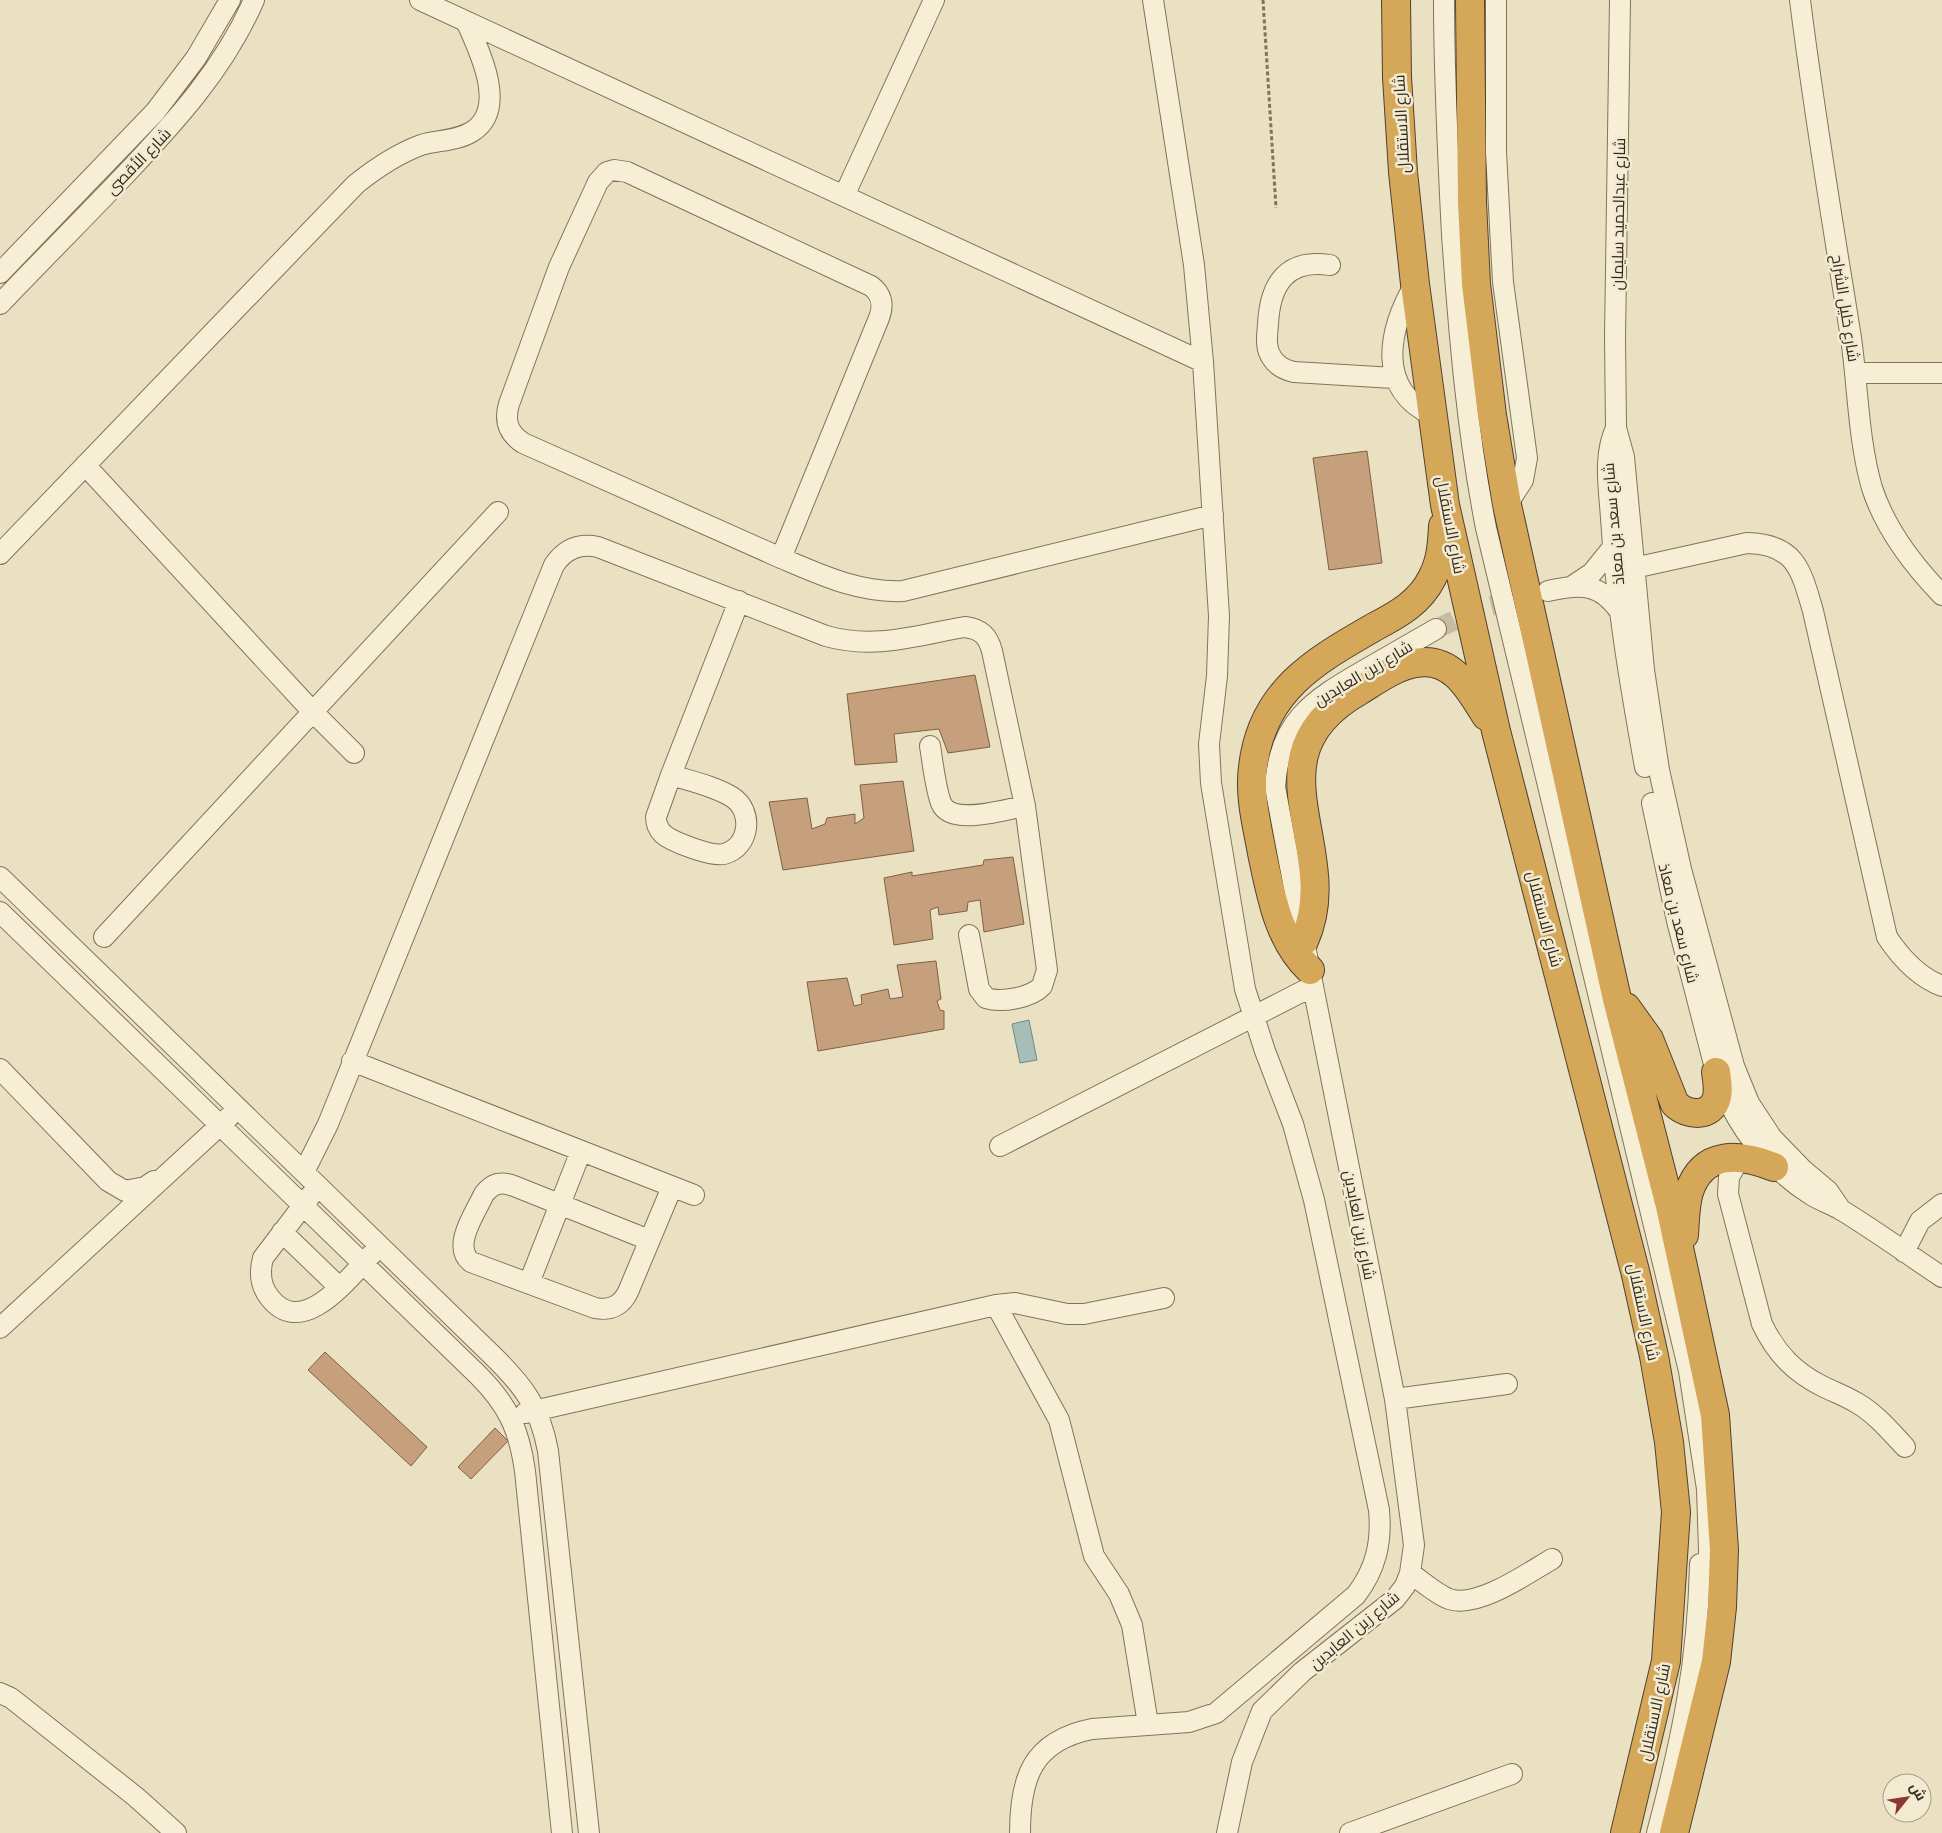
<svg xmlns="http://www.w3.org/2000/svg" width="1942" height="1833" viewBox="0 0 1942 1833" font-family="Merriweather,Cairo,serif">
<style>
.water{fill:#a5beb8;stroke:#6d8b85}
.building{fill:#c6a07c;stroke:#806043}
.lines{fill:none;stroke-linecap:round;stroke-linejoin:round}
.minor-tunnel{stroke:#c6bca2;stroke-width:20;stroke-dasharray:20 10;stroke-linecap:butt}
.minor-casing{stroke:#83735b;stroke-width:22}
.highway-casing{stroke:#51412f;stroke-width:30}
.path{stroke:#83735b;stroke-width:3;stroke-dasharray:4 2.5;stroke-linecap:butt}
.minor{stroke:#f6efd5;stroke-width:20}
.highway{stroke:#d4a759;stroke-width:28}
.labels{text-anchor:middle;stroke-width:5;stroke-linejoin:round;paint-order:stroke}
.street-label{font-size:16px;fill:#342a1e;stroke:#f2ebd2}
</style>
<rect width="100%" height="100%" fill="#eae1c3"/>
<!-- water -->
<path class="water" d="M1029 1020 1037 1060 1020 1063 1012 1024Z"/>
<!-- building -->
<path class="building" d="M1367 451 1382 563 1329 570 1313 458Z
M975 675 990 747 948 753 939 729 894 734 897 762 855 765 847 694Z
M903 781 914 851 783 870 769 802 807 798 812 829 825 824 827 818 855 814V824L864 818 860 785Z
M1013 857 1024 924 984 932 980 900 968 902 967 911 939 915 938 907 930 910 933 939 894 945 884 878 912 872V876L983 865 984 860Z
M936 961 941 999 937 1001 940 1010 944 1011V1029L818 1051 807 982 847 978 854 1006 862 1004 861 995 888 989 890 999 903 997 897 965Z
M325 1352 427 1447 411 1466 308 1370Z
M495 1428 508 1441 471 1479 458 1467Z"/>
<g class="lines">
<!-- minor-tunnel -->
<path class="minor-tunnel" d="M1436 629 1479 609 1541 593"/>
<defs>
<path id="minor" d="M420 0 1203 362
M1444 0C1444 79 1448 156 1452 235 1459 334 1467 431 1486 528L1689 1371 1707 1489 1710 1581
M1496 0V152L1503 282 1527 458 1523 480 1507 505
M1620 0 1615 337 1616 428 1624 457 1644 670 1659 770 1681 869 1734 1066 1749 1103 1772 1138 1803 1170 1828 1191 1841 1210
M1800 0C1814 113 1833 225 1851 338 1858 387 1858 439 1872 488 1885 528 1913 565 1942 595
M614 170 627 172 871 286C882 294 884 305 879 318L781 558 523 443C508 433 504 421 509 404L559 267 598 182 607 172Z
M844 196 934 0
M1330 265C1286 258 1270 285 1268 324 1267 336 1265 348 1272 358 1277 366 1285 370 1294 372L1394 378
M0 273 155 112 196 58 230 0
M1415 284C1388 330 1376 389 1432 415
M0 304C41 261 83 219 124 176 175 122 224 69 254 0
M1856 373H1942
M1616 428C1603 456 1609 487 1611 518 1616 601 1630 684 1645 767
M85 465 312 711 354 753
M0 554 356 184C376 168 397 154 421 145 438 140 458 141 473 131 508 108 479 50 466 21
M781 558C821 575 859 593 903 591L1213 515
M1634 568 1747 543C1795 544 1801 569 1813 611L1887 937C1901 958 1918 977 1942 986
M1574 585 1592 573 1613 547
M1548 591C1580 584 1600 582 1621 613
M930 746C933 764 935 786 941 803 951 827 1005 809 1025 806
M671 775C690 781 714 786 732 797 754 811 750 847 724 854 712 857 672 842 663 834 658 829 656 823 656 817Z
M671 775 739 601
M1652 803 1677 921 1716 1072C1735 1125 1765 1166 1813 1196 1823 1202 1834 1205 1843 1211 1877 1232 1909 1255 1942 1277
M0 877 491 1354C523 1385 540 1407 548 1451L589 1833
M0 912 478 1375C508 1405 519 1429 525 1471L562 1833
M104 937 498 512
M352 1061 694 1195
M0 1069 108 1181 125 1191 145 1187 154 1181
M1000 1146 1313 986
M1741 1156 1729 1177 1728 1194 1762 1324C1776 1353 1794 1372 1822 1386 1834 1392 1846 1396 1857 1403 1876 1414 1890 1431 1905 1447
M304 1172 328 1124 554 565C565 549 579 543 598 547L826 636C876 650 916 635 965 627 981 629 988 636 992 651L1025 806 1047 970 1042 986C1031 998 1001 1003 986 998L979 989 969 935
M311 1195 263 1258C259 1273 260 1286 270 1298 303 1340 349 1277 372 1254
M282 1232 339 1287
M649 1240 514 1186C501 1181 493 1183 484 1194 476 1212 451 1246 471 1262L595 1308C610 1311 621 1306 628 1292L672 1187
M1904 1252 1920 1221 1942 1204
M529 1283 581 1151
M996 1305 1059 1420 1094 1556 1119 1594 1132 1625 1148 1724
M0 1328 229 1117
M1395 1399 1507 1384
M525 1413 996 1305 1015 1303 1067 1314H1084L1164 1298
M1410 1573C1422 1581 1436 1594 1449 1599 1477 1609 1528 1573 1552 1559
M0 1693 11 1698 136 1797 176 1833
M1020 1833C1020 1778 1032 1741 1092 1729L1189 1722 1216 1713 1356 1595C1376 1569 1382 1542 1379 1510L1314 1200 1293 1124 1265 1051 1245 989 1211 783 1209 744 1217 676 1219 616 1203 362 1194 265 1153 0
M1227 1833 1242 1762 1262 1711 1302 1672 1395 1599 1405 1586 1410 1573 1414 1545 1395 1399 1304 941 1275 787C1279 722 1311 701 1363 671 1387 657 1412 643 1436 629
M1350 1833 1512 1774
M1657 1833C1682 1739 1698 1662 1700 1564"/>
<path id="highway" d="M1396 0 1397 77 1403 172 1415 284 1445 505 1496 731 1636 1275 1654 1356 1669 1442 1676 1512 1666 1661 1625 1833
M1470 0 1472 202 1476 284 1492 415 1507 505 1617 999 1670 1206 1715 1415 1724 1550 1722 1607 1716 1662 1674 1833
M1304 941C1346 849 1242 758 1359 691 1377 680 1396 666 1416 663 1452 656 1470 690 1486 716
M1310 970C1278 940 1271 895 1262 853 1257 825 1249 796 1253 767 1262 690 1315 661 1376 626 1399 614 1420 602 1432 578 1441 561 1442 545 1443 526
M1626 1007 1649 1039 1675 1104C1688 1116 1712 1118 1717 1097 1719 1089 1717 1080 1716 1072
M1684 1235C1685 1221 1685 1205 1689 1192 1703 1149 1741 1154 1774 1167"/>
</defs>
<!-- minor casing -->
<use href="#minor" class="minor-casing"/>
<!-- highway casing -->
<use href="#highway" class="highway-casing"/>
<!-- path -->
<path class="path" d="M1263 0 1276 208"/>
<!-- minor -->
<use href="#minor" class="minor"/>
<!-- highway -->
<use href="#highway" class="highway"/>
</g>
<g class="labels">
<!-- street labels -->
<g class="street-label">
<text transform="translate(1401 124) rotate(-93)" y="6">شارع الاستقلال</text>
<text transform="translate(138 161) rotate(-46)" y="6">شارع الأقصى</text>
<text transform="translate(1618 214) rotate(-89)" y="6">شارع عبدالحميد سليمان</text>
<text transform="translate(1846 308) rotate(81)" y="6">شارع خليل الشراح</text>
<text transform="translate(1613 524) rotate(-95)" y="6">شارع سعد بن معاذ</text>
<text transform="translate(1451 525) rotate(79)" y="6">شارع الاستقلال</text>
<text transform="translate(1363 673) rotate(-31)" y="6">شارع زين العابدين</text>
<text transform="translate(1545 919) rotate(75)" y="6">شارع الاستقلال</text>
<text transform="translate(1679 923) rotate(76)" y="6">شارع سعد بن معاذ</text>
<text transform="translate(1360 1225) rotate(79)" y="6">شارع زين العابدين</text>
<text transform="translate(1644 1312) rotate(78)" y="6">شارع الاستقلال</text>
<text transform="translate(1354 1630) rotate(-40)" y="6">شارع زين العابدين</text>
<text transform="translate(1654 1712) rotate(-78)" y="6">شارع الاستقلال</text>
</g>
</g>
<!-- north arrow -->
<g transform="translate(1907 1798) rotate(60)"><circle r="24" fill="#f2ebd2" stroke="#a69e8a"/>
<path d="M0-4L9 19L0 12L-9 19Z" fill="#8e3630"/>
<text y="-8" font-size="14" font-weight="bold" text-anchor="middle" fill="#342a1e">ش</text>
</g>
</svg>
